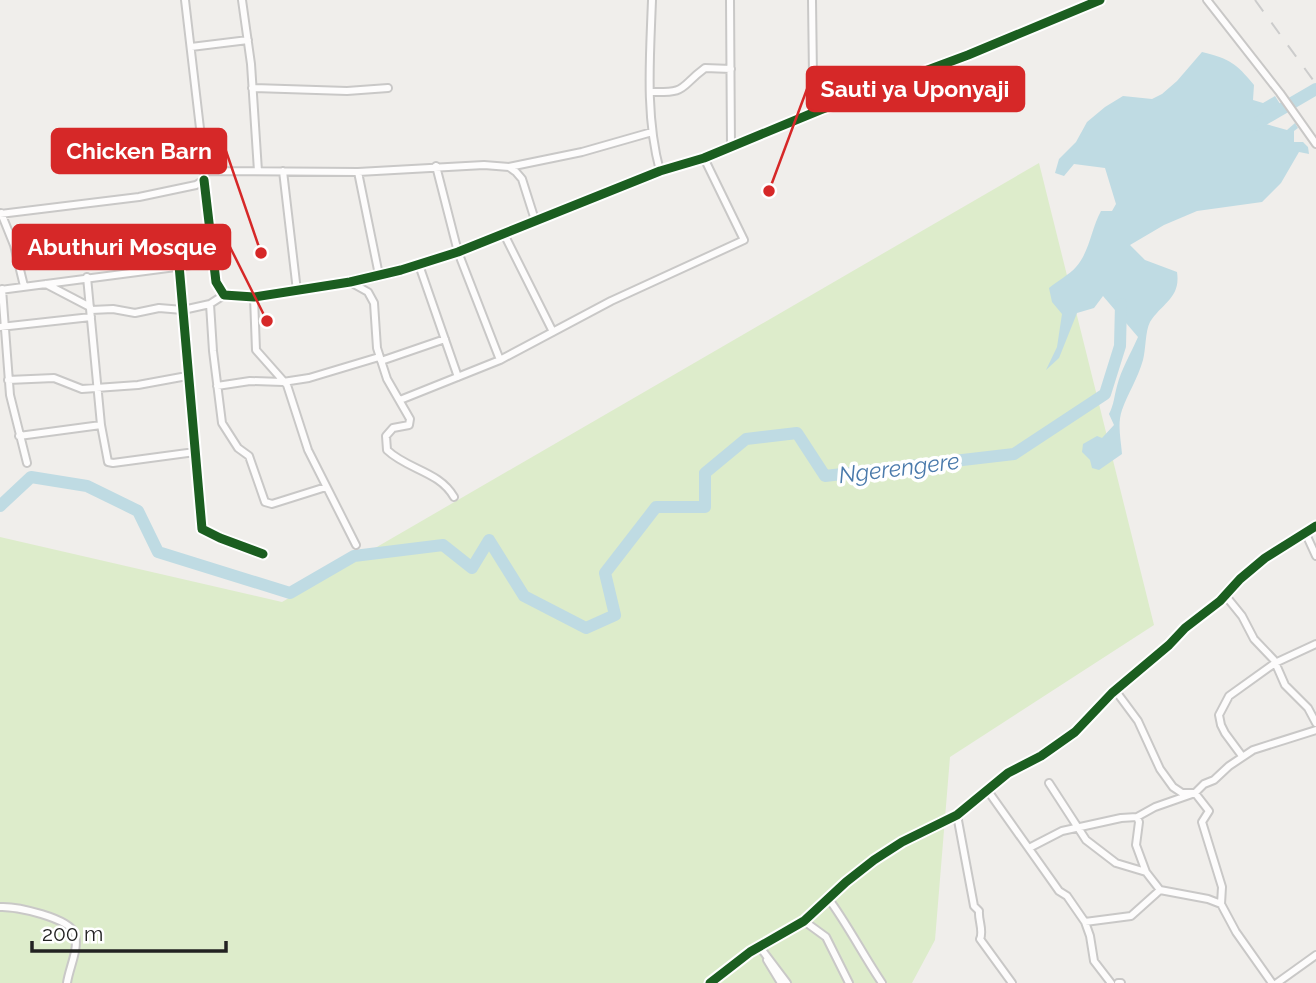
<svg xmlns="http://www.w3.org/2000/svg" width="1316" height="983" viewBox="0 0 1316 983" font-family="Raleway,sans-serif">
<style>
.grass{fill:#ddeccb}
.water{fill:#bfdbe3}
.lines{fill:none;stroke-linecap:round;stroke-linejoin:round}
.river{stroke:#bfdbe3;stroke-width:12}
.street-casing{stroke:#c9c8c7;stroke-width:10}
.street{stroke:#fdfcfc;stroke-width:6}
.rail{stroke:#ccc;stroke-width:2;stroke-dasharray:14 14;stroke-linecap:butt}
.cycleway-casing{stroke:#fff;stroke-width:13}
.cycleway{stroke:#1b5e20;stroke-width:9}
.labels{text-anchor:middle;stroke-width:7;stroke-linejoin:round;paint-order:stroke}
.water-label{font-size:23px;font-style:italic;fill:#4a7aab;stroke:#fff}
.leader{fill:none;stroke:#d62828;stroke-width:2.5}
.callout-dot{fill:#d62828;stroke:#fff;stroke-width:2.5}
.callout{fill:#d62828;stroke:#d62828;stroke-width:2.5}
.callout-label{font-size:23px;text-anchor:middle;font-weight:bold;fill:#fff}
</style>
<rect width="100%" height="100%" fill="#f0eeeb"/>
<!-- grass -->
<path class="grass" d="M1039 163 1154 625 950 757 935 940 912 983H0V537L282 602Z"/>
<!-- water -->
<path class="water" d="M1202 52C1230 59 1236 63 1254 85L1253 100 1263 103 1275 96 1282 107 1267 115 1266 124 1287 130 1295 123 1298 128 1294 131V142H1303L1308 147 1309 154 1299 152 1281 183 1262 202 1197 211 1164 225 1130 245 1145 260 1177 272C1181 298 1162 303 1150 322 1145 332 1146 349 1143 360 1138 378 1128 393 1122 410 1117 424 1121 440 1122 454L1099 470 1092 468 1090 460 1082 452 1083 444 1097 436 1102 438 1114 425 1109 414C1114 404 1114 397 1117 386 1121 370 1131 353 1138 337L1103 296 1094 308 1077 313 1059 358 1046 370 1057 347 1062 314 1052 302 1049 288C1057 281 1069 275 1076 267 1090 251 1091 229 1101 211H1112L1116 204 1105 168 1074 164 1064 176 1055 173 1059 159 1076 142 1087 122 1105 107 1123 96 1152 99 1162 94 1177 81Z"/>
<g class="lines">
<!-- river -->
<path class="river" d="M1254 125 1316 89
M0 506 31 477 87 486 138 511 158 552 290 593 354 556 443 545 472 568 489 540 524 596 586 628 615 615 605 573 656 507H705V473L746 439 797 433 825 476 1014 454 1105 394 1120 346 1121 304"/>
<defs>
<path id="street" d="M242 0 251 64 258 171
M652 0C650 57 645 116 660 171
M730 0 731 147
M812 0 813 76 820 110
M1207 0 1280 93 1316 144
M191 47 248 40
M252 88 347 91 388 88
M650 92C689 93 678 88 705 68L731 69
M436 166 458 252 500 360
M509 167 582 152 652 132
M205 171 358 172 484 165 509 167 516 172 522 179 535 220
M283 171 297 291
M358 172 379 275
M204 180 216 282 224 295 254 297 350 282 401 270 458 252 660 171 704 158 820 110 968 55 1100 0
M1 213 14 245 24 286
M0 214 139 197 196 185 204 180 205 171 185 0
M504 234 553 332
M179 265 202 529 220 538 263 554
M419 265 458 377
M87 277 101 425 108 462 113 463 195 452
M350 282 368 292 374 303 377 348 387 379 410 419 409 425 393 428 386 436 387 450C408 470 439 471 454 497
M46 284 90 307
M2 289 10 395 27 463
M0 290 214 262
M254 297 256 350 287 385 308 450 356 545
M210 304 213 351 222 423 238 448 249 456 265 502 272 504 326 487
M91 310 113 309 135 313 159 308 183 310 210 304 224 295
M0 327 91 317
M381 361 445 339
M8 380 54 378 82 389 138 385 187 376
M217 386 250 381 283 382 309 378 379 357
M400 400 500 360 611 301 744 240 704 158
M19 436 101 425
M1305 532 1316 556
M1225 595 1242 616 1254 639 1274 660 1285 685 1308 708 1316 723
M1115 690 1138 721 1160 769 1173 787 1182 793H1195L1209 811 1202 822 1222 887 1221 904
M1242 756 1225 733 1221 725 1219 715 1229 696 1275 663 1316 644
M1049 783 1086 840 1116 863 1146 872 1160 890 1208 899 1221 904 1236 932 1272 983
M988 791 1059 891 1067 896 1085 922 1090 936 1094 961 1111 983
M957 815 974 906 979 911C978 920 984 931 980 939L1012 983
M1137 817 1139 822 1136 845 1146 872
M1031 847 1062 831 1121 818 1137 817 1155 807 1195 793 1204 784 1214 780 1229 766 1253 750 1316 730
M828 898C848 925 863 955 882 983
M0 907C16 906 70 918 75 934 79 950 69 968 67 983
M804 921 826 937 849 983
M1085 922 1131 916 1160 890
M759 946 787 983
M767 960 781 983
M710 983 750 952 804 921 846 882 874 860 902 842 957 815 1008 773 1041 756 1075 732 1112 693 1169 645 1185 628 1220 601 1240 579 1265 558 1316 526
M1118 983H1121
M1277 983 1316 955"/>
</defs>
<!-- street casing -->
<use href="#street" class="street-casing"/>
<!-- street -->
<use href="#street" class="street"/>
<!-- rail -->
<path class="rail" d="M1255 0 1316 84"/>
<defs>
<path id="cycleway" d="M204 180 216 282 224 295 254 297 350 282 401 270 458 252 660 171 704 158 820 110 968 55 1100 0
M179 265 202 529 220 538 263 554
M710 983 750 952 804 921 846 882 874 860 902 842 957 815 1008 773 1041 756 1075 732 1112 693 1169 645 1185 628 1220 601 1240 579 1265 558 1316 526"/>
</defs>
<!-- cycleway casing -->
<use href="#cycleway" class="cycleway-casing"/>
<!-- cycleway -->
<use href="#cycleway" class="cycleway"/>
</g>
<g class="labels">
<!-- water labels -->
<g class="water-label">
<text transform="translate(899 468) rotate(-7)" y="8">Ngerengere</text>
</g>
</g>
<!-- callouts -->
<path class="leader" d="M769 191L807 89M261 253L226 151M267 321L230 247"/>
<g class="callout-dot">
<circle cx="769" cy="191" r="7"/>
<circle cx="261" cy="253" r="7"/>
<circle cx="267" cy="321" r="7"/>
</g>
<g class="callout">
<rect x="807" y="67" width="217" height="44" rx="7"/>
<rect x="52" y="129" width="174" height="44" rx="7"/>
<rect x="13" y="225" width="217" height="44" rx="7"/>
</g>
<g class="callout-label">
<text x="915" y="97">Sauti ya Uponyaji</text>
<text x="139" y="159">Chicken Barn</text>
<text x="122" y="255">Abuthuri Mosque</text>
</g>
<!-- scale -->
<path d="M32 941v10h194v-10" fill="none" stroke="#222222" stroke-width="3.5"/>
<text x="42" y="941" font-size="21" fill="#222222" stroke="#ffffff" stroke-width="5" paint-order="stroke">200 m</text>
</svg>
